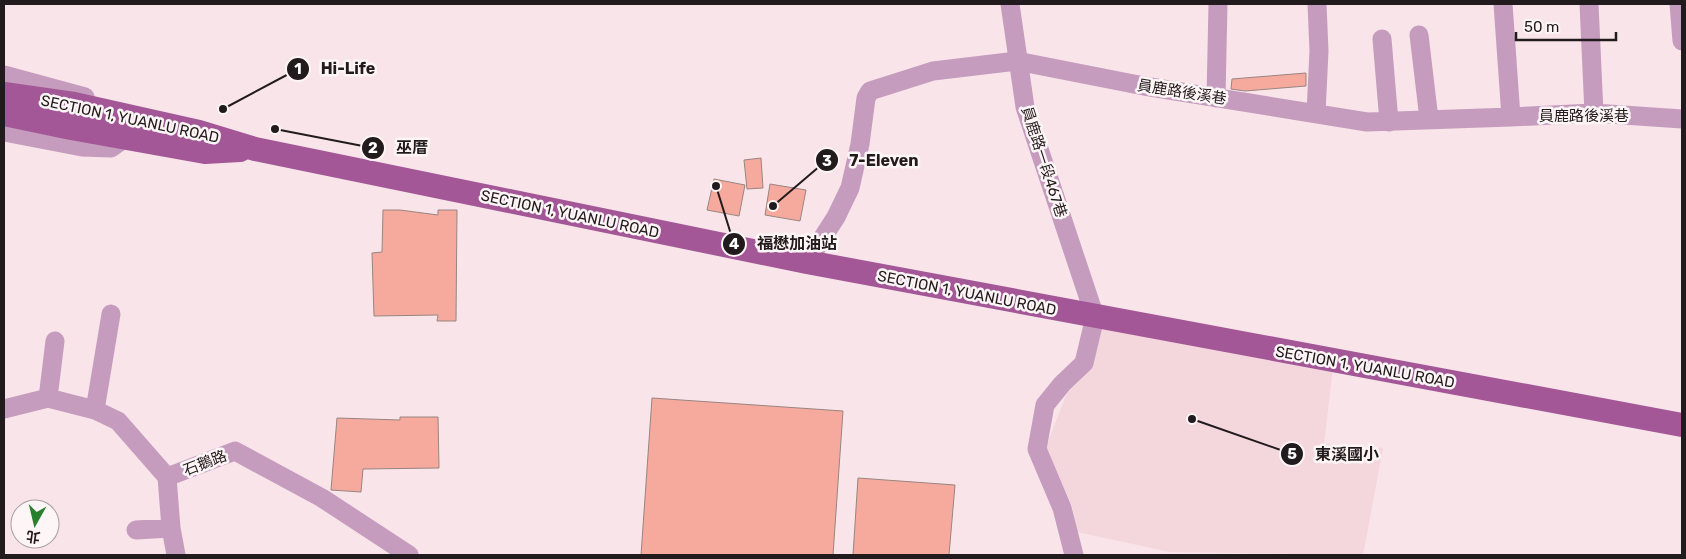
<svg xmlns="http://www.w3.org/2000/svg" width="1686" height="559" viewBox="0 0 1686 559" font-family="Rubik,'Noto Sans TC',sans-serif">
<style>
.built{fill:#f4d6dd}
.building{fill:#f6aa9d;stroke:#988581}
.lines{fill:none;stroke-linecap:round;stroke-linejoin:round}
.minor{stroke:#c69cbe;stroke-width:19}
.major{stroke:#a35797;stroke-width:24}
.labels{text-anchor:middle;stroke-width:5;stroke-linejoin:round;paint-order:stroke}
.street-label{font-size:15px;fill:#221b1d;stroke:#fef5f7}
.leader{fill:none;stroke:#221b1d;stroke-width:2}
.callout-dot{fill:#221b1d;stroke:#fef5f7;stroke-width:2}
.mark-label{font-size:15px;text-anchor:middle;font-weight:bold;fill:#fff}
.callout-label{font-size:16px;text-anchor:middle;font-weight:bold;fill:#221b1d;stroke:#fef5f7;stroke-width:5;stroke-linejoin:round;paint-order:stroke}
</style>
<rect width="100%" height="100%" fill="#f9e4e9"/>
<!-- built -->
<path class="built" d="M1100 327 1333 367 1324 444 1383 448 1363 555 1170 552 1077 532 1072 506 1046 447 1066 395 1090 369Z"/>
<!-- building -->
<path class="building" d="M1306 73V86L1245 91 1231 89 1232 79Z
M761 158 763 188 747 189 744 160Z
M714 179 745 185 739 216 707 210Z
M770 184 806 190 800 221 765 215Z
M383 210H400L438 215V210H457L456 321H437L438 315 374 316 372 253 382 252Z
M652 398 843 411 833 555H641Z
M400 417H438L439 468 363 469 361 492 331 490 337 418 400 420Z
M858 478 955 485 949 555H853Z"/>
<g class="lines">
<!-- minor -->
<path class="minor" d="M1010 4 1025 107 1095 317 1084 363 1062 384 1045 405 1037 449 1062 508 1074 555
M1503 4 1511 117
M1589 4 1594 113
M1679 4 1682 41
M1419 35 1429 119
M1382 39 1389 122
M4 75 85 97
M1216 98 1218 4
M1316 113 1319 51 1317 4
M4 132 82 147 111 148 125 138 127 130
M807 262 836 217 850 188 860 144 866 98 870 91 933 71 1017 61 1144 86 1367 122 1511 117 1594 113 1682 119
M48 398 55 341
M4 409 48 398 95 410 118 421 167 477 235 451 322 498 409 555
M95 410 111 314
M167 477 171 528 176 555
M136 530 171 528"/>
<!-- major -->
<path class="major" d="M4 94 74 104 199 132 255 149 807 262 1682 425
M4 114 71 128 205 152 240 150"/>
</g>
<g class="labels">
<!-- street labels -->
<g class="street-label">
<text transform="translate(1182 92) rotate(9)" y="5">員鹿路後溪巷</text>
<text x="1584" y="121">員鹿路後溪巷</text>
<text transform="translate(130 119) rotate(12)" y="5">SECTION 1, YUANLU ROAD</text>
<text transform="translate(1044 162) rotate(72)" y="5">員鹿路一段467巷</text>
<text transform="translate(570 214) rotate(12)" y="5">SECTION 1, YUANLU ROAD</text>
<text transform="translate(967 293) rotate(11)" y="5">SECTION 1, YUANLU ROAD</text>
<text transform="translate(1365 367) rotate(10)" y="5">SECTION 1, YUANLU ROAD</text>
<text transform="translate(205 463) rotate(-21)" y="5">石鵝路</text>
</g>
</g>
<!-- callouts -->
<path class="leader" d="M223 109L298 69M275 129L373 148M773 206L827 160M716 186L734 244M1192 419L1292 454"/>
<g class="callout-dot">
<circle cx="223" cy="109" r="5"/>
<circle cx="275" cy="129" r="5"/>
<circle cx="773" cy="206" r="5"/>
<circle cx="716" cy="186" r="5"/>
<circle cx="1192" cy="419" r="5"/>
<circle cx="298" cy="69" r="12"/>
<circle cx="373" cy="148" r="12"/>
<circle cx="827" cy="160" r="12"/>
<circle cx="734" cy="244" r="12"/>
<circle cx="1292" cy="454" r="12"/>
</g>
<g class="mark-label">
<text x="298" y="74">1</text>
<text x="373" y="153">2</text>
<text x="827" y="166">3</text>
<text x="734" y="249">4</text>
<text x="1292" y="459">5</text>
</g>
<g class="callout-label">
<text x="348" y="74">Hi-Life</text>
<text x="412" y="153">巫厝</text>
<text x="884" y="166">7-Eleven</text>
<text x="797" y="249">福懋加油站</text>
<text x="1347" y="460">東溪國小</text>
</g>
<!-- border -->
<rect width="1686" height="559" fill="none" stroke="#221b1d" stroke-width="10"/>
<!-- north arrow -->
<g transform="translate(35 524) rotate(188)"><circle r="24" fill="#fef5f7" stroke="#a69ea0"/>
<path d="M0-4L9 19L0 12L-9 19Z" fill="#28802e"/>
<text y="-8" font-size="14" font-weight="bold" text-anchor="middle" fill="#221b1d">北</text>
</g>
<!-- scale -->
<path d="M1516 32v8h100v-8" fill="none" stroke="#221b1d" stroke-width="2.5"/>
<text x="1524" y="32" font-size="15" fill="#221b1d" stroke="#fef5f7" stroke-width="4" paint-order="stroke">50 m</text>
</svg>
